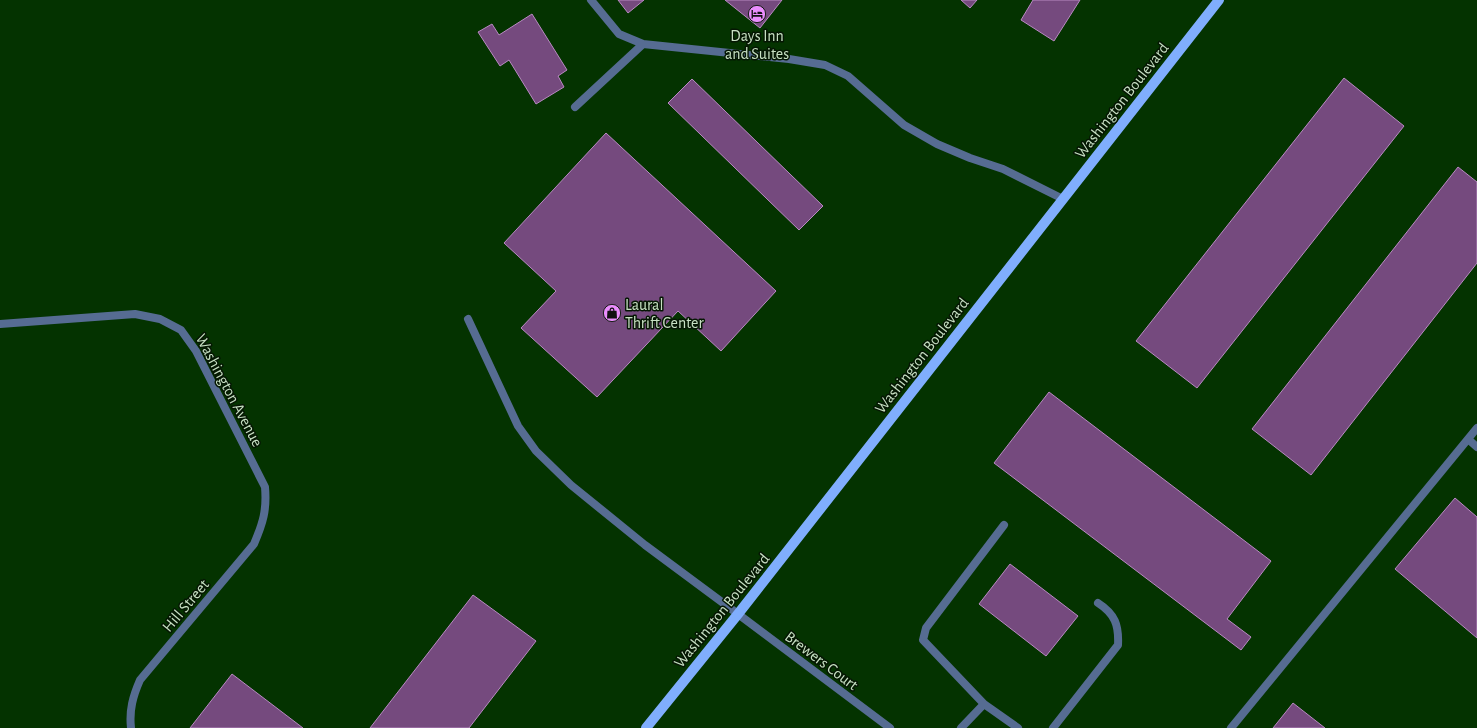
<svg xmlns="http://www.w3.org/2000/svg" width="1477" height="728" viewBox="0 0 1477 728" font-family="'Alegreya Sans',sans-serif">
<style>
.building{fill:#754a7e;stroke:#b98ac2}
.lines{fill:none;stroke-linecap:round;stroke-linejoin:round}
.lane{stroke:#566c92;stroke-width:8}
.street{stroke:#566c92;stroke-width:8}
.primary{stroke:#80aefd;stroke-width:10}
.labels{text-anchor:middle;stroke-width:3;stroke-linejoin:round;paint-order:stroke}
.poi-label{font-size:16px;fill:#c7e0c3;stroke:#051603}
.street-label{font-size:16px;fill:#c7e0c3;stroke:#051603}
</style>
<rect width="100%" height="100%" fill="#043300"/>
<!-- building -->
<path class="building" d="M618 0H644L628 13Z
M725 0H782L760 28Z
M961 0H977L970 8Z
M1033 0H1080L1054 41 1021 20Z
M532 14 567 70 558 76 564 87 536 104 509 60 500 66 478 32 492 24 499 35Z
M1344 78 1404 126 1197 388 1136 341Z
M692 79 823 206 799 230 668 103Z
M606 133 776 291 721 351 678 311 597 397 521 328 556 291 504 243Z
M1458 167 1477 182V263L1311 475 1252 429Z
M1049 392 1271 561 1227 619 1251 637 1241 650 994 463Z
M1455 498 1477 517V638L1395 569Z
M1010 564 1078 616 1046 656 979 604Z
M473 595 536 641 469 728H370Z
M232 674 303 728H190Z
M1293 703 1325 728H1273Z"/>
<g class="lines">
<!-- lane -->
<path class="lane" d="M591 0 619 34 643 44 789 59 825 65 848 76 904 125 937 144 970 158 1003 169 1063 199
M575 107 643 44
M468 319 518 426 536 451 571 485 645 545 738 614
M1468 439 1477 447
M1004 525 926 628 923 640 984 704 1018 728
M961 728 984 704
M1053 728 1118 645C1119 625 1115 614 1098 603
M1231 728 1477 428"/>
<!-- street -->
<path class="street" d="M0 324 135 314 160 319 181 330 196 351 265 487C267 510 263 523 254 544L140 680C133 696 129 710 131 728
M738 614 890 728"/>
<!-- primary -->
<path class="primary" d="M646 728 738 614 1219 0"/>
</g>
<!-- icons -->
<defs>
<symbol id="hotel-disc" viewBox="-11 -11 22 22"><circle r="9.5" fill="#ea8dfd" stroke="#051603"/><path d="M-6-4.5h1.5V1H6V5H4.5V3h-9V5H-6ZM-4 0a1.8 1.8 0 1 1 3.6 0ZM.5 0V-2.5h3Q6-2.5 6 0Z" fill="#111"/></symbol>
<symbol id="shop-disc" viewBox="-11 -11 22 22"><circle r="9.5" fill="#ea8dfd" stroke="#051603"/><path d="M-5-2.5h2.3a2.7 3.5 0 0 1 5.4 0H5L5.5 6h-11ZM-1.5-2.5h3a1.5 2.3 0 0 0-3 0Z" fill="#111"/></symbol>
</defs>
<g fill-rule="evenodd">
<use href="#hotel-disc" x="747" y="4" width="20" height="20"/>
<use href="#shop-disc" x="602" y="303" width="20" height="20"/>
</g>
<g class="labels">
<!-- poi labels -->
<g class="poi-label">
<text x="757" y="41">Days Inn<tspan x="757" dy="18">and Suites</tspan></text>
<text x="625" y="310" text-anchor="start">Laural<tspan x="625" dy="18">Thrift Center</tspan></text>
</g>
<!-- street labels -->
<g class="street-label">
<text transform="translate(1121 100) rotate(-52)" y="6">Washington Boulevard</text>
<text transform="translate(921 355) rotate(-52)" y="6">Washington Boulevard</text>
<text transform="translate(230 390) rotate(62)" y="6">Washington Avenue</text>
<text transform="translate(185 605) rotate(-50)" y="6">Hill Street</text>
<text transform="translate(721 610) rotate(-51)" y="6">Washington Boulevard</text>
<text transform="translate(822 660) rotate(37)" y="6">Brewers Court</text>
</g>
</g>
</svg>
